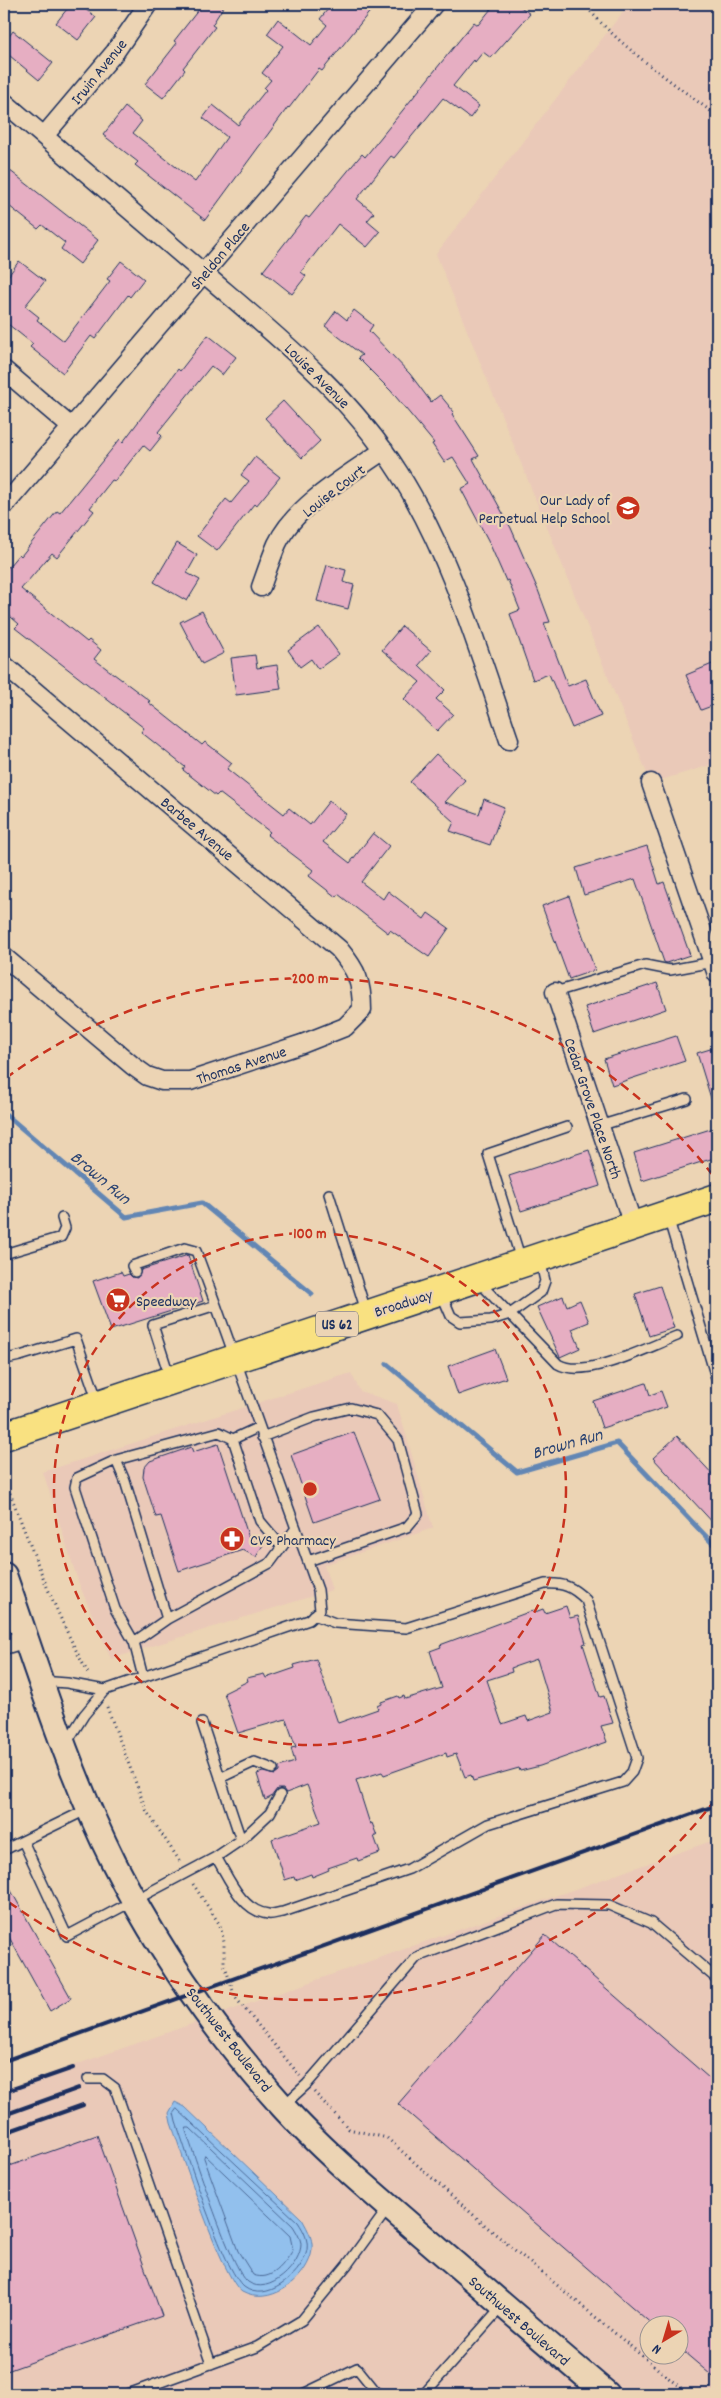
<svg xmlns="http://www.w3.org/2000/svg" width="721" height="2398" viewBox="0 0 721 2398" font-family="Dekko,sans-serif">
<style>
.built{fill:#eac9b8;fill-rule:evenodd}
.water{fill:#92c0ed;stroke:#6286b4}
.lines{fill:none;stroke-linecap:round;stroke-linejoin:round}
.shore{stroke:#4b6997;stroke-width:1}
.stream{stroke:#6286b4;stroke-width:5}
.building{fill:#e6aec2;stroke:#1b2f5e;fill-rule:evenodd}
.lane-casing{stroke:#1b2f5e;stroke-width:12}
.street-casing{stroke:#1b2f5e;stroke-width:21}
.secondary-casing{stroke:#1b2f5e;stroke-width:28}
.primary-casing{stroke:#1b2f5e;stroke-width:31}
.path{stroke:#1b2f5e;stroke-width:3;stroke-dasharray:1 4;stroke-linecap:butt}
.lane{stroke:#ecd4b4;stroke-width:9}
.street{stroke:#ecd4b4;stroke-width:18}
.secondary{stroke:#ecd4b4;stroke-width:24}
.primary{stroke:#f9e181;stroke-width:28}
.rail{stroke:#1b2f5e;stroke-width:4}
.ring{fill:none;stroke:#c8321e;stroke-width:2.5;stroke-dasharray:9 6}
.labels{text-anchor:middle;stroke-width:4.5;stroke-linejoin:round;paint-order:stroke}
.shield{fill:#ecd4b4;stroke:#5a6078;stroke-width:1}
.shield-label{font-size:15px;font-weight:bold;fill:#1b2f5e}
.street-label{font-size:16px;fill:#1b2f5e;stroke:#ecd4b4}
.poi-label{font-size:16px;fill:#1b2f5e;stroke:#ecd4b4;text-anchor:start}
.water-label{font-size:18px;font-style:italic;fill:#2d4573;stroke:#ecd4b4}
.centre{fill:#c8321e;stroke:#ecd4b4;stroke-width:2.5}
.ring-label{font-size:15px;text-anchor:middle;font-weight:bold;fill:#c8321e;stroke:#ecd4b4;stroke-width:4.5;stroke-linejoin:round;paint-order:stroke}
</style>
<rect width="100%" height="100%" fill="#ecd4b4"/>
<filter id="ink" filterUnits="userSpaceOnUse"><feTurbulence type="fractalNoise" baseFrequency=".02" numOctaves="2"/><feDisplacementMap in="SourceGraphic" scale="10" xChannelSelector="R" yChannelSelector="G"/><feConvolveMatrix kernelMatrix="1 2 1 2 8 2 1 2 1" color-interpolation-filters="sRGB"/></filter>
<g filter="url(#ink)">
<!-- built -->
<path class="built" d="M629 4H717V763L651 783 436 254Z
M351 1373 360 1391 397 1404 433 1528 324 1565 332 1590 111 1659 79 1584 43 1472Z
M717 1839V2394H4V2090ZM648 2326H678V2356H648Z"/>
<!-- water -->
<path class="water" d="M175 2102 185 2107 302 2219C308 2230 315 2241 311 2255 304 2281 269 2307 242 2292 223 2280 181 2151 171 2123L169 2113Z"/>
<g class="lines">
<!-- shore -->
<path class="shore" d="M177 2109 298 2222C304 2231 310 2242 306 2254 300 2275 266 2304 244 2287 223 2270 187 2153 176 2122L174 2113Z
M187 2128H190L293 2226C296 2231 300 2237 301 2243 302 2264 269 2297 248 2282 231 2269 195 2157 186 2131Z
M205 2155 290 2236 293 2250C284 2264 272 2282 253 2275L238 2251 204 2158Z"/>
<!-- stream -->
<path class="stream" d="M4 1113 126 1217 202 1203 312 1294
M387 1364 517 1472 617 1443 717 1548"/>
</g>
<!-- building -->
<path class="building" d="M71 4H78L96 17 78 40 56 23Z
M203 4H225L212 25 215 27 183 68 185 70 163 98 145 84 177 43 174 41Z
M332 4H376L322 71 319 69 289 108 288 107 205 220 135 165 138 162 103 135 125 107 142 121 133 133 195 182 227 137 203 118 213 105 238 125 266 90 264 88 271 80 262 73 283 46 267 34 278 19 311 45 327 25 320 19Z
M495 4H517L530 14 491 58 483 52 475 62 474 60 453 86 479 106 470 118 443 98 394 158 391 156 357 199 374 213 367 221 380 232 367 247 338 224 301 272 306 276 292 294 263 271 306 216 309 218 362 154 365 157 474 22 478 25Z
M13 31 53 63 39 80 4 51V43Z
M4 166 98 240 80 264 61 249 65 243 42 225 38 229 4 202Z
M19 261 45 281 25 306 39 317 37 320 64 341 110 281 107 279 121 261 144 279 130 297 128 295 95 339 91 336 63 373 30 347 33 344 4 321V282Z
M354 310 373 325 369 331 410 374 431 402 440 395 454 412 452 414 479 456 473 459 511 528 538 590 550 622 544 623 568 686 586 679 601 716 572 728 549 674 533 680 510 614 520 610 508 580 506 581 488 540 461 489 470 484 453 457 444 462 432 444 434 443 391 391 358 358 362 355 325 326 336 311 347 320Z
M208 335 236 357 222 375 211 366 158 432 162 436 150 451 143 445 115 481 112 480 90 508 94 511 57 557 52 553 21 589 87 642 89 640 101 650 94 659 150 701 148 702 202 745 205 742 232 763 227 769 284 814 289 808 310 825 329 801 346 814 323 842 350 863 373 833 389 846 361 882 383 899 388 891 424 919 428 913 449 928 429 957 390 930 388 933 338 894 336 897 309 876 313 870 267 835 270 832 219 793 216 796 183 770 185 767 141 732 144 728 15 628 19 624 4 611V572L19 554 21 556 57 511 60 513 120 439 123 442 178 369 180 371Z
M283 401 320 441 302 458 265 418Z
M255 457 280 477 256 506 254 504 217 551 197 536 226 499 231 503 249 481 241 475Z
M177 543 197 555 187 573 200 580 187 601 154 582Z
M327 565 346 570 343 582 354 585 348 609 317 601Z
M202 611 224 653 202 664 180 622Z
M402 626 431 651 419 665 445 690 436 699 453 714 437 731 404 699 420 682 382 650Z
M319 627 339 654 318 669 311 659 300 667 288 650Z
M255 655 257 668 277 665 281 689 236 695 231 658Z
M717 662V704L701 710 686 675Z
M436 754 465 780 445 802 479 814 484 799 504 807 490 845 450 831 454 822 410 782Z
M647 846 659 884 664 882 690 955 666 963 664 962 635 879 584 895 576 868Z
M569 896 595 970 569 979 542 906Z
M657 983 666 1009 594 1034 585 1007Z
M676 1036 685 1061 612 1085 604 1059Z
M717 1047V1108H714L697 1053Z
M717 1127V1157L642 1181 634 1153Z
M589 1150 600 1186 521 1211 509 1176Z
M188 1255 203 1301 111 1330 93 1281 121 1272 123 1276 129 1274 132 1277 137 1278 141 1270Z
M660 1286 674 1328 649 1336 635 1294Z
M563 1296 567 1306 580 1300 589 1322 572 1329 580 1348 560 1357 537 1307Z
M495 1349 506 1378 458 1395 448 1366Z
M646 1383 650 1395 661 1391 667 1407 602 1428 593 1401Z
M354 1432 380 1499 314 1522 291 1455Z
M677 1436 717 1479V1527L653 1458Z
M218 1444 249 1538 263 1545 256 1557 243 1550 179 1571 161 1516 156 1517 143 1477 144 1468 150 1461 191 1447 193 1452Z
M566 1606 570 1618 578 1616 586 1643 583 1644 600 1697 604 1696 613 1723 601 1726 607 1742 540 1766 520 1771 519 1768 473 1781 471 1775 465 1777 456 1754 447 1757 446 1753 384 1775 382 1772 356 1780 370 1824 372 1823 377 1836H374L380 1853 358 1861 357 1858 328 1868 329 1870 312 1877 311 1874 295 1880 294 1877 285 1880 272 1839 321 1822 307 1785 286 1793 283 1789H277L271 1797 265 1800 257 1774 263 1772 275 1775 279 1772V1767L295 1762 291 1748 296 1747 286 1719 238 1733 224 1693 248 1681 247 1678 264 1674 266 1678 295 1668 294 1665 316 1659 338 1723 378 1709 377 1706 381 1704V1702L398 1696 399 1698 404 1696 405 1699 442 1688 430 1651 441 1647 440 1645 534 1610 535 1612 543 1609 545 1613ZM537 1659 553 1712 528 1721 526 1716 502 1724 487 1680 512 1672 511 1668Z
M4 1878 71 1998 50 2011 4 1928Z
M545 1935 717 2085V2380L678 2347V2326H654L398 2104Z
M97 2135 162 2316 4 2372V2168Z"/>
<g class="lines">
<defs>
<path id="lane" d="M555 992 645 965 670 970 713 962
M599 1126 687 1099
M329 1194 366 1311
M668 1217 717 1381
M4 1254 61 1237 65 1228 62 1218
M521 1260 488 1154 567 1127
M135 1272 132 1266 185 1248 196 1251 216 1305
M479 1282 558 1364C584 1380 649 1347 677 1336
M441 1293 451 1316 460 1322 491 1320 510 1314 541 1292 545 1281 540 1259
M4 1356 11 1358 20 1356 76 1339 98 1402
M262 1437 314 1417 351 1408 377 1415 398 1440 418 1514 407 1527 308 1561
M233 1439 259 1427
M116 1460 219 1432 233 1439 260 1521 282 1547
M167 1619 270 1563 296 1528
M134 1642 167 1619 125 1481 116 1460 77 1478 75 1487 115 1609 134 1642 143 1677
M41 1681 67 1683 105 1690 309 1620 320 1610 318 1590 216 1305 153 1325 170 1378
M202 1723 241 1840 216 1857
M67 1742 84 1715 105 1690
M220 1778 254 1762 273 1769
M241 1840 270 1813 280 1795
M23 1841 67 1936 216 1857C228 1876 241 1911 268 1914 272 1915 279 1912 283 1912L409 1869 488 1824 623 1782 632 1772 637 1758 586 1600C572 1586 563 1583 545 1584L406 1628 335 1623 314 1615
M4 1850 88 1809
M88 2079H103L115 2088 211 2364
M283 2106 307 2084 417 1957 556 1904 609 1905 651 1923 717 1979
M128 2394 257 2347 302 2320 347 2265 389 2207
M303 2394 357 2368 378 2394
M424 2394 503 2305"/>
<path id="street" d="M4 102C70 158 135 215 201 271 273 333 348 392 399 473 450 554 478 649 509 740
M44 136 115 52 148 4
M4 370 71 427
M4 506 434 4
M261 587C266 573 271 558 277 544 296 504 349 475 384 450
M4 665 339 949C357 971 362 982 362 1010L345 1027 302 1044 190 1081H162L147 1076 133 1066 4 957
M651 783 717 974
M555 992 633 1225
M4 1645 26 1638"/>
<path id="secondary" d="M4 1575C38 1672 68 1771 114 1863 158 1950 217 2034 283 2107 324 2152 371 2191 417 2231 480 2285 543 2340 607 2394"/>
<path id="primary" d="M4 1436 717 1198"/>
</defs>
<!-- lane casing -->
<use href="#lane" class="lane-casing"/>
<!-- street casing -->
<use href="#street" class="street-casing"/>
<!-- secondary casing -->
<use href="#secondary" class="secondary-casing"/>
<!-- primary casing -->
<use href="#primary" class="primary-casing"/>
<!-- path -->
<path class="path" d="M584 4C621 48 671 81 717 116
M564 10 576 4
M10 1493C34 1555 57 1617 89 1675
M107 1707 147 1812 181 1863
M193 1884 220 1925 224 1942V1963L235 1997 300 2076
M314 2092 349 2129 387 2138 487 2227 688 2394"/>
<!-- lane -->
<use href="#lane" class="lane"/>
<!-- street -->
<use href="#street" class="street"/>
<!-- secondary -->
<use href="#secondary" class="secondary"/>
<!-- primary -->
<use href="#primary" class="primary"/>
<!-- rail -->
<path class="rail" d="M4 2061 717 1805
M4 2092 73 2068
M4 2115 79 2088
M4 2133 83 2105"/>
</g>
</g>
<!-- distance rings -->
<g class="ring">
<circle cx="310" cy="1489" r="256"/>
<path d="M715 1800A511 511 0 0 1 6 1900M6 1078A511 511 0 0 1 715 1178"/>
</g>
<!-- icons -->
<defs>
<symbol id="school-disc" viewBox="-11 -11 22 22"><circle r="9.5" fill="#c8321e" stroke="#ecd4b4"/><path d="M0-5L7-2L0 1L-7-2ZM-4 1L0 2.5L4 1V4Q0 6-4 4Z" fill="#fff"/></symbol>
<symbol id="supermarket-disc" viewBox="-11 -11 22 22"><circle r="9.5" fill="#c8321e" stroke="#ecd4b4"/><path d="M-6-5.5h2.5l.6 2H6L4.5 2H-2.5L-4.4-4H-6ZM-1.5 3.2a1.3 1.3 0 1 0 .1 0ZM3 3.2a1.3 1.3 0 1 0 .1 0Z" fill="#fff"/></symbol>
<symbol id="pharmacy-disc" viewBox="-11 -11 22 22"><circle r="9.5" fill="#c8321e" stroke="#ecd4b4"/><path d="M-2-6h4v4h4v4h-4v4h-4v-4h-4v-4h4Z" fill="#fff"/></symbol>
</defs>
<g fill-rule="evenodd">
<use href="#school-disc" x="614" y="494" width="28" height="28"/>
<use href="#supermarket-disc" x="104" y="1286" width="28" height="28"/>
<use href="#pharmacy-disc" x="218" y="1525" width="28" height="28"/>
</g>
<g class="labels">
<!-- shield labels -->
<rect class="shield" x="316" y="1311.5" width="42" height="25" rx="4"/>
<g class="shield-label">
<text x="337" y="1329">US 62</text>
</g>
<!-- street labels -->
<g class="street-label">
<text transform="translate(98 71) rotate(-51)" y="6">Irwin Avenue</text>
<text transform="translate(219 255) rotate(-50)" y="6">Sheldon Place</text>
<text transform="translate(318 375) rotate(45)" y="6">Louise Avenue</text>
<text transform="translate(333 490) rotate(-38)" y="6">Louise Court</text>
<text transform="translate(198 828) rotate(40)" y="6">Barbee Avenue</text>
<text transform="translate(241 1064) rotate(-18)" y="6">Thomas Avenue</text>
<text transform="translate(594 1108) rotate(71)" y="6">Cedar Grove Place North</text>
<text transform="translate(403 1302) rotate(-18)" y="6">Broadway</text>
<text transform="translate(230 2039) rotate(52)" y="6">Southwest Boulevard</text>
<text transform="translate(520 2320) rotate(41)" y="6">Southwest Boulevard</text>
</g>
<!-- poi labels -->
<g class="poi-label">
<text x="610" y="505" text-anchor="end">Our Lady of<tspan x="610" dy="18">Perpetual Help School</tspan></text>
<text x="136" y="1306">Speedway</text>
<text x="250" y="1545">CVS Pharmacy</text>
</g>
<!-- water labels -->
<g class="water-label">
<text transform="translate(101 1177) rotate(40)" y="6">Brown Run</text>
<text transform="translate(567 1443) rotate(-16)" y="6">Brown Run</text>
</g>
</g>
<circle cx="310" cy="1489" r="8" class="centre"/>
<g class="ring-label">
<text x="310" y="983">200 m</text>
<text x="310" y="1238">100 m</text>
</g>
<!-- margin -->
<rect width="721" height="2398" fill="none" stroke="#ecd4b4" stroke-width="20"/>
<rect x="10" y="10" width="701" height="2378" fill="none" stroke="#1b2f5e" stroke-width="2" filter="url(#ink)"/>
<!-- north arrow -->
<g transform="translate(664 2340) rotate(218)"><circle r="24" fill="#ecd4b4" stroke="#989292"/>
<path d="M0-4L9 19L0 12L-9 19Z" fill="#c8321e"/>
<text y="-8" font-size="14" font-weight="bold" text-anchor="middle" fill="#1b2f5e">N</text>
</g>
</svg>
